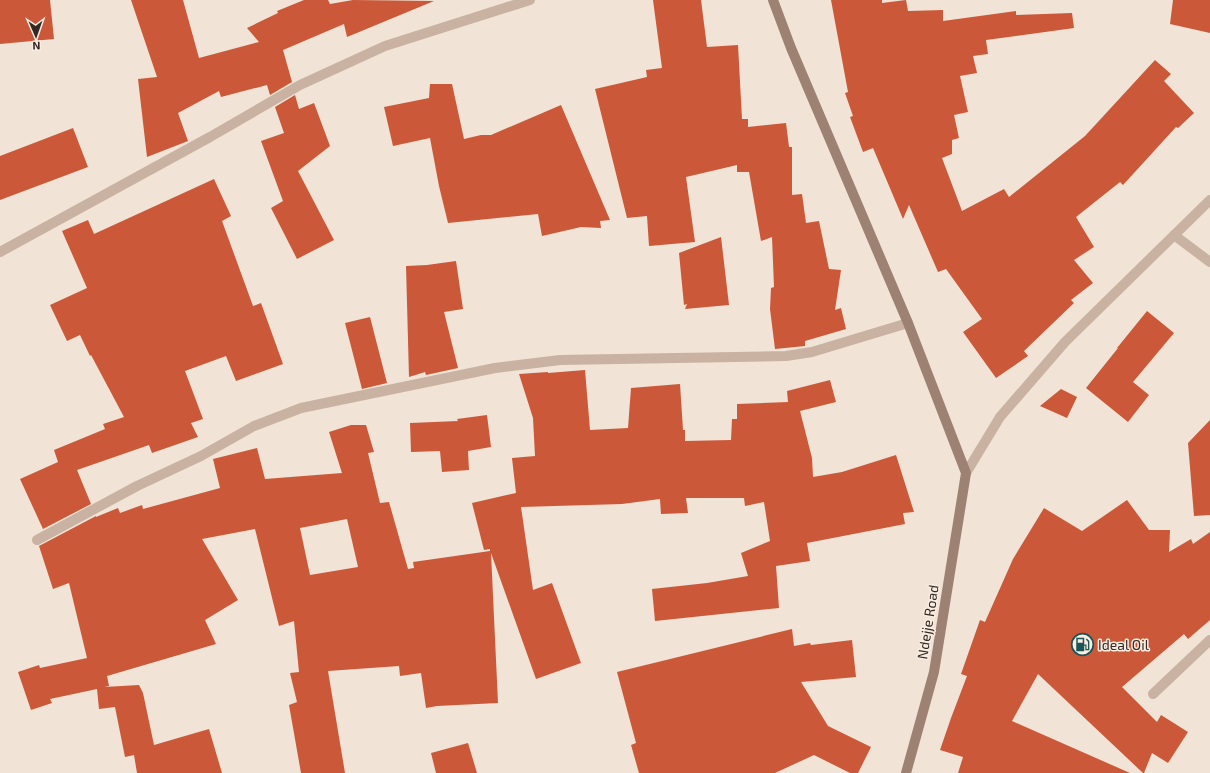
<svg xmlns="http://www.w3.org/2000/svg" width="1210" height="773" viewBox="0 0 1210 773" font-family="'Exo 2',sans-serif">
<style>
.building{fill:#cb5839;fill-rule:evenodd}
.lines{fill:none;stroke-linecap:round;stroke-linejoin:round}
.street{stroke:#c9b2a1;stroke-width:10}
.secondary{stroke:#9d8173;stroke-width:10}
.labels{text-anchor:middle;stroke-width:3;stroke-linejoin:round;paint-order:stroke}
.street-label{font-size:14px;fill:#332824;stroke:#f9ede1}
.poi-label{font-size:14px;fill:#332824;stroke:#f9ede1;text-anchor:start}
</style>
<rect width="100%" height="100%" fill="#f1e3d5"/>
<!-- building -->
<path class="building" d="M0 0H50L54 39 0 44Z
M131 0H183L199 58 259 42 247 28 278 13 277 11 304 0H328L330 4 353 0 434 1 347 37 344 24 283 50 292 82 270 95 267 85 221 97 219 91 178 113 188 141 147 157 138 79 157 77Z
M653 0H701L707 47 738 45 742 119H748V127L786 123 789 147H792V195L802 194 806 223 819 221 829 269 841 270 835 310 841 308 846 329 805 341V346L775 349 770 309 771 288 774 287 772 237 761 241 749 172H737V165L686 177 695 242 649 246 647 216 627 218 595 89 647 77 646 70 662 68Z
M831 0H882V3L906 0 908 11 943 10V21L1016 11V15L1072 13 1074 28 986 40 988 54 973 56 977 73 960 76 968 112 954 115 959 138 952 140V154L942 158 962 211 1004 189 1009 197 1085 136 1155 60 1171 74 1164 81 1194 113 1178 128 1176 127 1123 185 1120 182 1076 217 1094 247 1074 260 1093 283 1071 300 1074 303 1024 351 1028 356 996 378 963 332 982 319 946 269 938 272 909 205 903 219 873 148 863 152 850 117 853 116 845 93 848 92Z
M1173 0H1210V33L1170 24Z
M430 84H452L464 139 481 135H491L561 105 610 220 600 221 601 228 581 227 542 236 538 214 448 223 439 186 430 138 393 146 384 107 429 98Z
M295 95 299 109 314 103 330 146 298 171 334 240 297 259 271 208 283 201 261 141 284 133 275 107Z
M73 128 88 167 0 200V156Z
M214 179 231 216 222 221 253 306 261 303 283 364 236 381 226 356 185 371 203 419 191 423 198 437 152 453 149 445 77 470 91 504 43 529 20 479 58 462 54 450 105 429 103 424 124 417 91 355 90 356 80 335 67 341 50 305 87 288 62 231 88 220 94 234Z
M721 237 729 305 685 309 687 304 684 305 679 253Z
M456 261 463 309 444 312 458 368 426 375 425 372 409 377 406 266 427 265Z
M1147 311 1174 333 1133 382 1149 395 1128 422 1086 388 1118 348H1117Z
M370 317 387 383 362 389 345 323Z
M585 370 590 430 628 428 631 388 680 384 683 430H685V441L731 440 732 419H737V404L788 402 787 391 830 380 836 402 800 411 812 458 813 477 842 472 896 455 914 512 903 513 905 524 807 543 810 561 776 566 779 608 655 621 652 589 707 583 748 576 741 553 770 541 764 502 745 506 744 498H686L688 513 661 514 660 499 622 504 521 507 533 590 552 583 581 663 536 679 491 553 498 703 437 706 426 708 421 673 400 676 399 666 328 671 345 773H301L289 705 297 702 290 673 299 672 294 621 279 626 255 529 202 539 238 600 205 620 216 644 107 676 109 686 104 687 139 685 143 693 154 745 209 729 222 773H137L134 755 125 757 115 707 99 709 97 689 50 699 52 703 31 710 18 672 39 665 40 668 87 658 69 583 53 589 39 546 96 516V517L118 508 120 513 142 505 143 509 220 488 213 459 257 448 265 479 342 473 329 432 351 425H366L374 452 368 453 380 503 389 502 408 569 414 568 413 562 490 551V549L484 550 472 503 516 493 512 458 535 456 533 418 519 374 548 372V373ZM347 519 358 567 310 575 300 528Z
M1061 389 1077 397 1067 418 1040 406Z
M487 415 491 447 468 451 469 470 442 472 440 451 411 452 410 423 458 421 457 419Z
M1210 420V515L1194 516 1188 443Z
M1127 500 1149 530H1170L1169 552 1191 539 1193 544 1210 532V620L1188 639 1184 634 1122 687 1157 722 1161 715 1188 732 1168 763 1152 753 1144 773H1143L1038 674 1012 721 1130 773H958L963 757 940 750 951 718 967 676 961 674 980 620 985 622 1013 559 1044 508 1082 531Z
M792 629 794 646 810 643 811 645 852 640 856 677 801 682 828 726 871 747 858 773H850L814 755 775 773H639L631 745 636 743 617 672Z
M468 743 477 773H436L431 753Z"/>
<g class="lines">
<!-- street -->
<path class="street" d="M1174 235 1210 262
M0 252 210 137 300 85 385 46 530 0
M966 473 1000 417 1065 342 1210 200
M37 540 137 486 201 456 254 426 301 408 495 368 560 360 786 356 812 352 908 323
M1153 694 1210 640"/>
<!-- secondary -->
<path class="secondary" d="M773 0 791 48 908 323 966 473 934 672 906 773"/>
</g>
<!-- icons -->
<defs>
<symbol id="fuel-ring" viewBox="-11 -11 22 22"><circle r="9.5" fill="#f9ede1" stroke="#195456" stroke-width="1.5"/><path d="M-5.5-6h7V0h2V4h1.3V-2.5L3-4.5l.8-.8L6-3V5H2.5V1h-1V6h-7ZM-4.2-4.7v3.2H.2V-4.7Z" fill="#195456"/></symbol>
</defs>
<g fill-rule="evenodd">
<use href="#fuel-ring" x="1070" y="632" width="25" height="25"/>
</g>
<g class="labels">
<!-- street labels -->
<g class="street-label">
<text transform="translate(928 622) rotate(-81)" y="5">Ndejje Road</text>
</g>
<!-- poi labels -->
<g class="poi-label">
<text x="1098" y="650">Ideal Oil</text>
</g>
</g>
<!-- north arrow -->
<g transform="translate(36 36) rotate(178)" stroke="#f9ede1" stroke-width="3" paint-order="stroke">
<path d="M0-3L7 15L0 10L-7 15Z" fill="#332824"/>
<text y="-6" font-size="11" font-weight="bold" text-anchor="middle" fill="#332824">N</text>
</g>
</svg>
